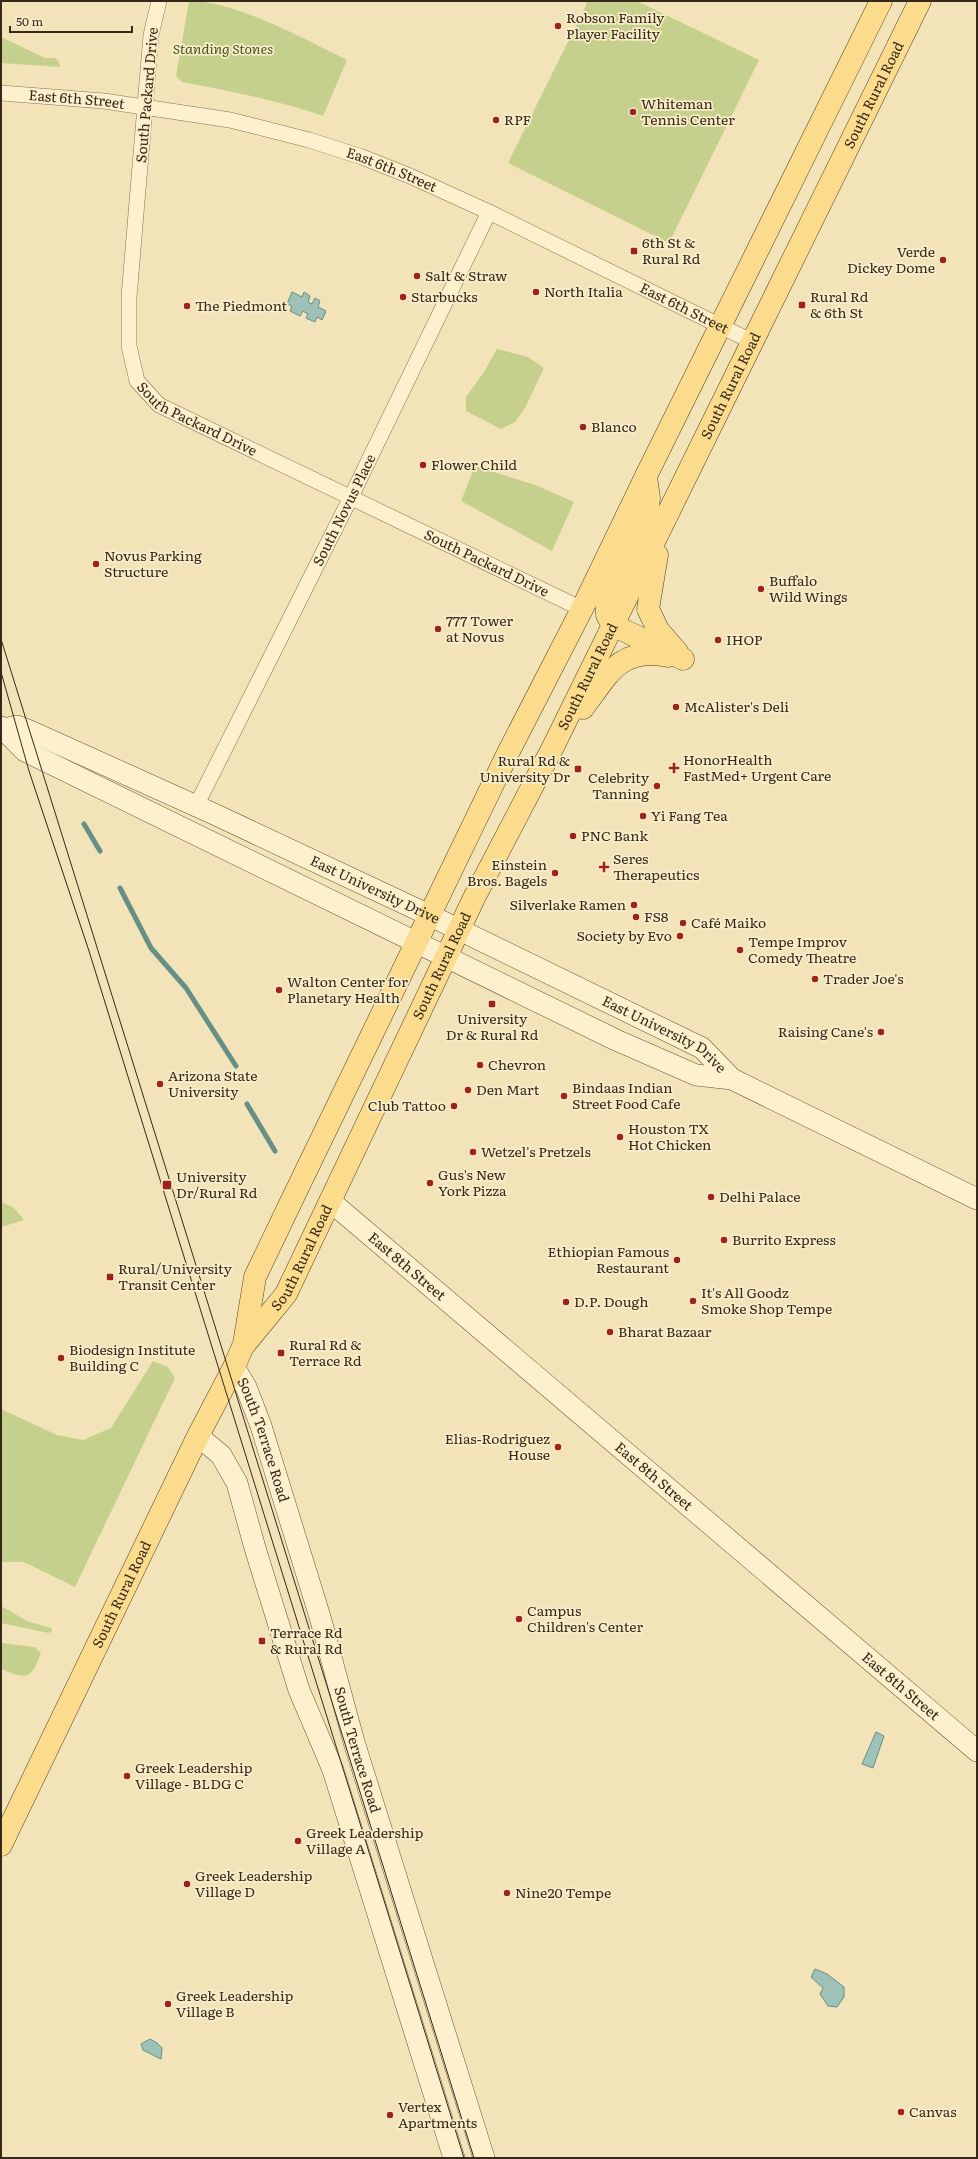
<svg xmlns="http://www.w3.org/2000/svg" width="978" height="2159" viewBox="0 0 978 2159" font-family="Literata,serif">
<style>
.green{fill:#c6d08d}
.water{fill:#9ec1b8;stroke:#668f86}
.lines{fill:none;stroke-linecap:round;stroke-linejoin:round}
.stream{stroke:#668f86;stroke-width:5}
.street-casing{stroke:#897252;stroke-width:16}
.secondary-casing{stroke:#6b5236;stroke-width:22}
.primary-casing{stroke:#563f28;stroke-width:23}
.street{stroke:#fcf0cd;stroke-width:15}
.secondary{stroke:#fcf0cd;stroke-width:21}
.primary{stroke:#fadc8c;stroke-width:22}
.tram{stroke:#372919;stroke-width:1}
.poi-dot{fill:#9e211d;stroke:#f9edc9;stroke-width:1.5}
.labels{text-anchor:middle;stroke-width:3.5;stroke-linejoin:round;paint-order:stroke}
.poi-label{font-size:14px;fill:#372919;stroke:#f9edc9;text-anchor:start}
.park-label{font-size:14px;font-style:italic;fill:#45551e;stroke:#f9edc9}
.street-label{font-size:14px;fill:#372919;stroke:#f9edc9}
</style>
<rect width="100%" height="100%" fill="#f2e3b9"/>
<!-- green -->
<path class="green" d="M189 1C236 1 304 39 347 60L323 116C277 100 230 91 182 82L176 76Z
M588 1H637L759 60 669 243 508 163Z
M1 37 45 58H55L59 62 60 67 1 63Z
M497 349 528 357 544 368 525 408 515 422 501 429 466 411V397L484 372Z
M475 466 535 485 574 502 552 551 461 501Z
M1 1202 14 1208 24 1220 1 1227Z
M153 1361 168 1367 175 1378 75 1587 24 1562H1V1409L57 1435 83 1440 111 1428Z
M1 1606 27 1621 51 1628 52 1631 49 1633 1 1623Z
M1 1643 35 1647 41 1653C31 1681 26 1679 1 1669Z"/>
<!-- water -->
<path class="water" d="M292 292 302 297 304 292 310 296 308 302 312 304 315 298 320 301 318 307 326 311 322 320 317 317 315 322 306 318 308 314 303 311 300 316 290 311 292 306 287 304Z
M876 1732 884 1736 873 1768 862 1764Z
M815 1969 827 1974 844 1987V1997L837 2007 828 2006 820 1994 823 1988 811 1977Z
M150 2039 157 2043 162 2048 161 2059 143 2050 141 2044Z"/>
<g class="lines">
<!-- stream -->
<path class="stream" d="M84 824 100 851
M120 888 151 948 186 988 236 1066
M247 1104 275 1151"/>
<defs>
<g id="street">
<path id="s1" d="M159 1 151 35 129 297V346L137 381 159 405 582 609"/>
<path id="s2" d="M1 93 104 101 230 120 309 140 362 157 410 176 489 212 753 342"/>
<path id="s3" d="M196 806 351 497 489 212"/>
</g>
<g id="secondary">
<path d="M1 727 25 751 616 1040 696 1075 732 1079 977 1199"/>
<path id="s4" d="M5 729 17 726 30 731 214 814 429 915 702 1048 732 1079"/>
<path id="s5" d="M330 1201 977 1751"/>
<path id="s6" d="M234 1367 246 1387 261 1426 320 1617 354 1742 484 2158"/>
<path d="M198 1436 221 1455 237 1483 255 1548 299 1690 333 1770 454 2158"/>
</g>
<g id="primary">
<path d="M646 477 649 498 647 516 606 600 607 615 613 625 683 659"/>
<path d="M657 555 648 609 658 630 677 652"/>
<path d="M583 708C609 674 619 647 668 656"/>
<path id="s7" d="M245 1344 286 1294 474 898 553 747 920 1"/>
<path id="s8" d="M1 1845 198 1436 234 1367 244 1344 255 1277 289 1206 508 753 582 609 646 476 881 1"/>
</g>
</defs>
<!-- street casing -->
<use href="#street" class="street-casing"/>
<!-- secondary casing -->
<use href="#secondary" class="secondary-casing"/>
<!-- primary casing -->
<use href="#primary" class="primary-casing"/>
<!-- street -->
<use href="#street" class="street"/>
<!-- secondary -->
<use href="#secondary" class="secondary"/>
<!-- primary -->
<use href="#primary" class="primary"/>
<!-- tram -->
<path class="tram" d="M1 639 474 2158
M1 672 29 771 89 951 464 2158"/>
</g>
<!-- markers -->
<g class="poi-dot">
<circle cx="558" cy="26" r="4"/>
<circle cx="633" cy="112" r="4"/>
<circle cx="496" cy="120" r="4"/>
<rect x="630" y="247" width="8" height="8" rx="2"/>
<circle cx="943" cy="260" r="4"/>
<circle cx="417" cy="276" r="4"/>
<circle cx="536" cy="292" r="4"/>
<circle cx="403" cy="297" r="4"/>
<rect x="798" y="301" width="8" height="8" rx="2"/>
<circle cx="187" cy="306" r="4"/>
<circle cx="583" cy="427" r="4"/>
<circle cx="423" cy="465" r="4"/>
<circle cx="96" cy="564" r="4"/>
<circle cx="761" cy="589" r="4"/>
<circle cx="438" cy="629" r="4"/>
<circle cx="718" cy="640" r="4"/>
<circle cx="676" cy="707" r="4"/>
<path d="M672 762h4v4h4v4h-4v4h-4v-4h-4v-4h4z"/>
<rect x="574" y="765" width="8" height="8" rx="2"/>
<circle cx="657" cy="786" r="4"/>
<circle cx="643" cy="816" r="4"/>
<circle cx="573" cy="836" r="4"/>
<path d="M602 861h4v4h4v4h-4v4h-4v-4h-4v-4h4z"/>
<circle cx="555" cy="873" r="4"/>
<circle cx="634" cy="905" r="4"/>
<circle cx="636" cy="917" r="4"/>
<circle cx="683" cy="923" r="4"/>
<circle cx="680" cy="936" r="4"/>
<circle cx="740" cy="950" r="4"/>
<circle cx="815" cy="979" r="4"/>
<circle cx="279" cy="990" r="4"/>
<rect x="488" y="1000" width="8" height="8" rx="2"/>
<circle cx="881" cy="1032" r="4"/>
<circle cx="480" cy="1065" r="4"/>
<circle cx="160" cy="1084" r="4"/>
<circle cx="468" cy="1090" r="4"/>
<circle cx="564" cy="1096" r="4"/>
<circle cx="454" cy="1106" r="4"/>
<circle cx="620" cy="1137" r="4"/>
<circle cx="473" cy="1152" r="4"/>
<circle cx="430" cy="1183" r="4"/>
<rect x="162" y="1180" width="10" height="10" rx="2"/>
<circle cx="711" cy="1197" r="4"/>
<circle cx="724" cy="1240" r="4"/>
<circle cx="677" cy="1260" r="4"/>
<rect x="106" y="1273" width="8" height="8" rx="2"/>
<circle cx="693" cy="1301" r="4"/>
<circle cx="566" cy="1302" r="4"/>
<circle cx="610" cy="1332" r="4"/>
<rect x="277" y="1349" width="8" height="8" rx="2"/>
<circle cx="61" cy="1358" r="4"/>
<circle cx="558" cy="1447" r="4"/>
<circle cx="519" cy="1619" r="4"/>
<rect x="258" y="1637" width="8" height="8" rx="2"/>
<circle cx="127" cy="1776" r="4"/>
<circle cx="298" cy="1841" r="4"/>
<circle cx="187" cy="1884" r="4"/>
<circle cx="507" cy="1893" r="4"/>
<circle cx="168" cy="2004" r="4"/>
<circle cx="901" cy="2112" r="4"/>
<circle cx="390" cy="2115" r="4"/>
</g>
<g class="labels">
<!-- poi labels -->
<g class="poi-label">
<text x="566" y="23">Robson Family<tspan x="566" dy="16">Player Facility</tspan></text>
<text x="641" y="109">Whiteman<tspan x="641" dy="16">Tennis Center</tspan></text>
<text x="504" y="125">RPF</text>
<text x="642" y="248">6th St &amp;<tspan x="642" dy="16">Rural Rd</tspan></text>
<text x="935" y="257" text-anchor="end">Verde<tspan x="935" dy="16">Dickey Dome</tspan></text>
<text x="425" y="281">Salt &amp; Straw</text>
<text x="544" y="297">North Italia</text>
<text x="411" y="302">Starbucks</text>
<text x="810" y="302">Rural Rd<tspan x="810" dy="16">&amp; 6th St</tspan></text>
<text x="195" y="311">The Piedmont</text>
<text x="591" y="432">Blanco</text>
<text x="431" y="470">Flower Child</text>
<text x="104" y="561">Novus Parking<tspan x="104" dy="16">Structure</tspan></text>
<text x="769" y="586">Buffalo<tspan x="769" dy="16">Wild Wings</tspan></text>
<text x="446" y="626">777 Tower<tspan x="446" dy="16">at Novus</tspan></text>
<text x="726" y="645">IHOP</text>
<text x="684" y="712">McAlister's Deli</text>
<text x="683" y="765">HonorHealth<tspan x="683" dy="16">FastMed+ Urgent Care</tspan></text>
<text x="570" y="766" text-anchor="end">Rural Rd &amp;<tspan x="570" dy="16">University Dr</tspan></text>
<text x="649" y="783" text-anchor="end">Celebrity<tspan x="649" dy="16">Tanning</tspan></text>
<text x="651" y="821">Yi Fang Tea</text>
<text x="581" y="841">PNC Bank</text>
<text x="613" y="864">Seres<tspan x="613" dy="16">Therapeutics</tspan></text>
<text x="547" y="870" text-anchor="end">Einstein<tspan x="547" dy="16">Bros. Bagels</tspan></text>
<text x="626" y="910" text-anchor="end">Silverlake Ramen</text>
<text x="644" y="922">FS8</text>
<text x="691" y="928">Café Maiko</text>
<text x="672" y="941" text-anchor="end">Society by Evo</text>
<text x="748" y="947">Tempe Improv<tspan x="748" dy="16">Comedy Theatre</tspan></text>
<text x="823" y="984">Trader Joe's</text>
<text x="287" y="987">Walton Center for<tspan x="287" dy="16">Planetary Health</tspan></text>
<text x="492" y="1024" text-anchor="middle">University<tspan x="492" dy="16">Dr &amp; Rural Rd</tspan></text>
<text x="873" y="1037" text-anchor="end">Raising Cane's</text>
<text x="488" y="1070">Chevron</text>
<text x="168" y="1081">Arizona State<tspan x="168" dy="16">University</tspan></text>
<text x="572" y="1093">Bindaas Indian<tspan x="572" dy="16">Street Food Cafe</tspan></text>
<text x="476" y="1095">Den Mart</text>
<text x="446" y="1111" text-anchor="end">Club Tattoo</text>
<text x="628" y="1134">Houston TX<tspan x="628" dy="16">Hot Chicken</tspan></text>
<text x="481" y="1157">Wetzel's Pretzels</text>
<text x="438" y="1180">Gus's New<tspan x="438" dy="16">York Pizza</tspan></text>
<text x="176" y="1182">University<tspan x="176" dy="16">Dr/Rural Rd</tspan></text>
<text x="719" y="1202">Delhi Palace</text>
<text x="732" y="1245">Burrito Express</text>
<text x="669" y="1257" text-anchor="end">Ethiopian Famous<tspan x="669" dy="16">Restaurant</tspan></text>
<text x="118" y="1274">Rural/University<tspan x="118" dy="16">Transit Center</tspan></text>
<text x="701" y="1298">It's All Goodz<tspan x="701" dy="16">Smoke Shop Tempe</tspan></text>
<text x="574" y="1307">D.P. Dough</text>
<text x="618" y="1337">Bharat Bazaar</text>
<text x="289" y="1350">Rural Rd &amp;<tspan x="289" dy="16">Terrace Rd</tspan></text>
<text x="69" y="1355">Biodesign Institute<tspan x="69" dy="16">Building C</tspan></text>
<text x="550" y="1444" text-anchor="end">Elias-Rodriguez<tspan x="550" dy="16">House</tspan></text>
<text x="527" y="1616">Campus<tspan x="527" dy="16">Children's Center</tspan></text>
<text x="270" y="1638">Terrace Rd<tspan x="270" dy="16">&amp; Rural Rd</tspan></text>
<text x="135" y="1773">Greek Leadership<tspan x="135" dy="16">Village - BLDG C</tspan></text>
<text x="306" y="1838">Greek Leadership<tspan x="306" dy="16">Village A</tspan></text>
<text x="195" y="1881">Greek Leadership<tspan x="195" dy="16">Village D</tspan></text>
<text x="515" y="1898">Nine20 Tempe</text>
<text x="176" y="2001">Greek Leadership<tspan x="176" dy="16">Village B</tspan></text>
<text x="398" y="2112">Vertex<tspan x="398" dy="16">Apartments</tspan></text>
<text x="909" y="2117">Canvas</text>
</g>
<!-- park labels -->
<g class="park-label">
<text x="223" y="54">Standing Stones</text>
</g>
<!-- street labels -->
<g class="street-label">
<text transform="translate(147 95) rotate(-85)" y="5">South Packard Drive</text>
<text dy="5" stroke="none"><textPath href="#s7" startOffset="1400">South Rural Road</textPath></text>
<text dy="5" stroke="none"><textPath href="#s2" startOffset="76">East 6th Street</textPath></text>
<text dy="5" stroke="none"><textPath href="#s2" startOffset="400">East 6th Street</textPath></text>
<text dy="5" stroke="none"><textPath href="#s2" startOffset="724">East 6th Street</textPath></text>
<text dy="5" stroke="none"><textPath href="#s7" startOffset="1076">South Rural Road</textPath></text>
<text dy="5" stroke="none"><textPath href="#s1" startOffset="455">South Packard Drive</textPath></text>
<text dy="5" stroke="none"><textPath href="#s3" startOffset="331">South Novus Place</textPath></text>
<text dy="5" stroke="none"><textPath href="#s1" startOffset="779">South Packard Drive</textPath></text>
<text dy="5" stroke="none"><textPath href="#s7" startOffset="752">South Rural Road</textPath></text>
<text dy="5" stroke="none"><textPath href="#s4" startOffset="406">East University Drive</textPath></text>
<text dy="5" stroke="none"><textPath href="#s7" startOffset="428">South Rural Road</textPath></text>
<text dy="5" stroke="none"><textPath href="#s4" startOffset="730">East University Drive</textPath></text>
<text dy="5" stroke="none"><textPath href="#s7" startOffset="104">South Rural Road</textPath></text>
<text dy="5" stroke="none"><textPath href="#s5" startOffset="101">East 8th Street</textPath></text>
<text dy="5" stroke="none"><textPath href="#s6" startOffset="79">South Terrace Road</textPath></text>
<text dy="5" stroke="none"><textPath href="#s5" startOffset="425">East 8th Street</textPath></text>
<text dy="5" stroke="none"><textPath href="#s8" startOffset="278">South Rural Road</textPath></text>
<text dy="5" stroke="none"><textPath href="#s5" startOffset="749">East 8th Street</textPath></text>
<text dy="5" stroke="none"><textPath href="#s6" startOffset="403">South Terrace Road</textPath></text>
</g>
</g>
<!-- border -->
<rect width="978" height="2159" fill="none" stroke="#372919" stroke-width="4"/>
<!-- scale -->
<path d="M10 26v6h122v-6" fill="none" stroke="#372919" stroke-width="2"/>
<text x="16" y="26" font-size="12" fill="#372919" stroke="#f9edc9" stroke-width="3" paint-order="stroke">50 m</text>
</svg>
